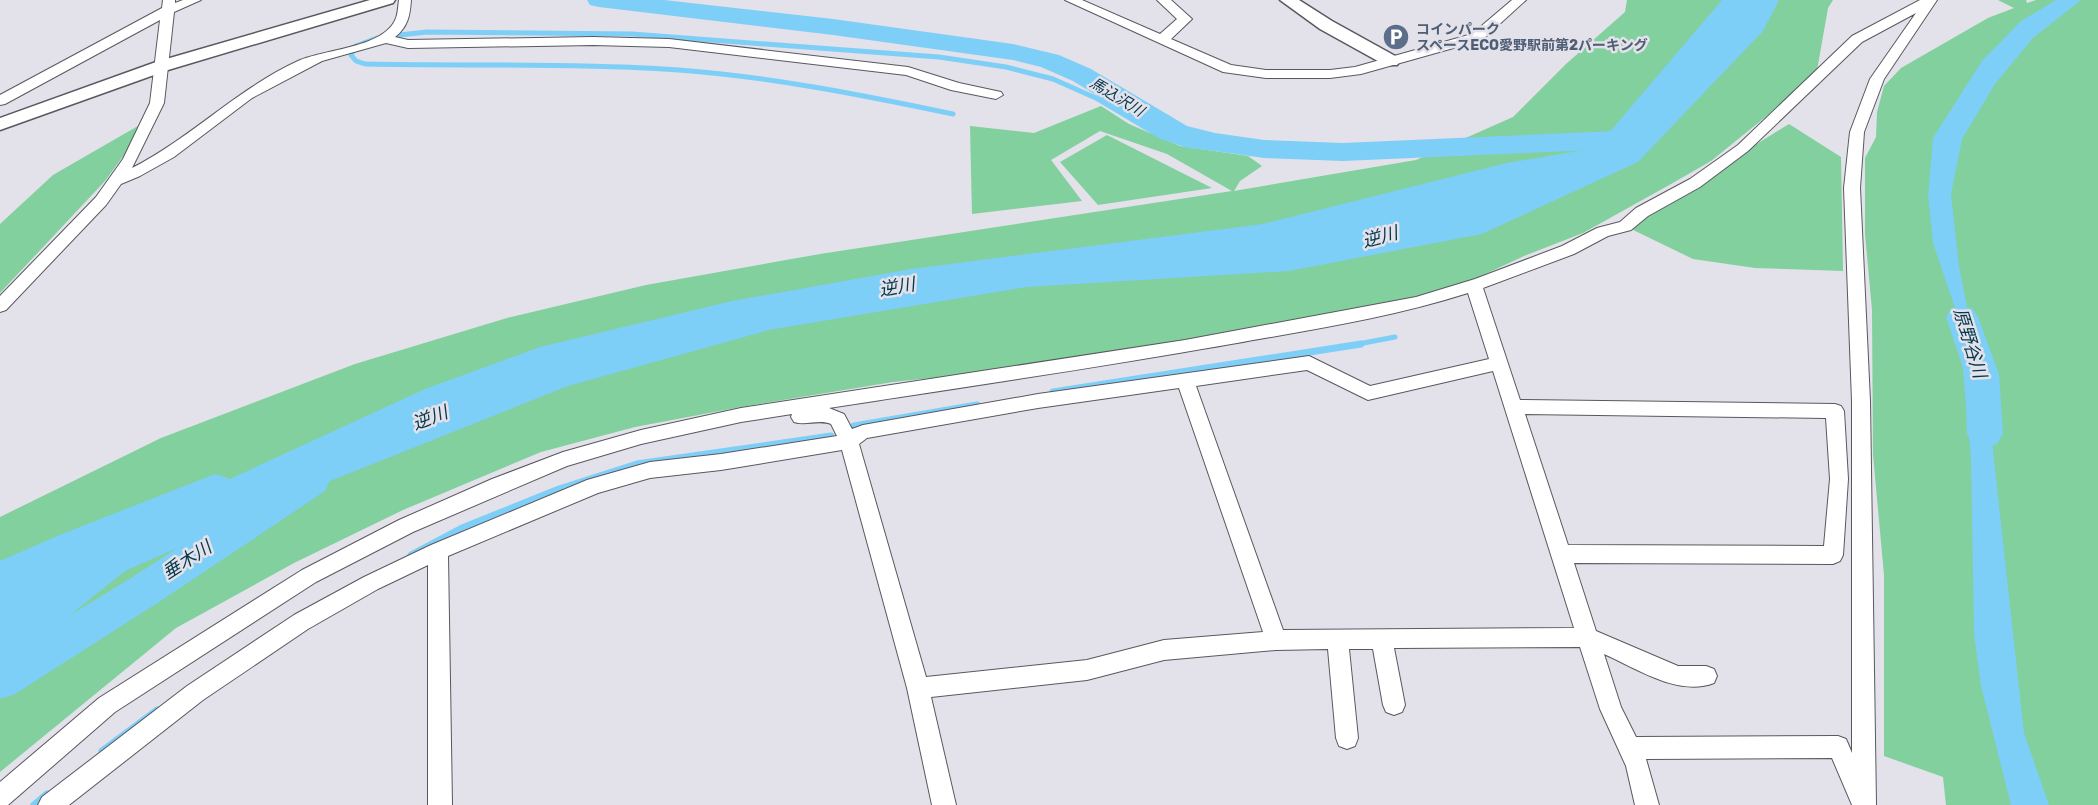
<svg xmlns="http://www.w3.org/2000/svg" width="2098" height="805" viewBox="0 0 2098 805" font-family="Rubik,'Noto Sans JP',sans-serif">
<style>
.green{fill:#81d09d}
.water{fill:#7dcff7}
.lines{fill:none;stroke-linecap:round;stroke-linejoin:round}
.stream-far1{stroke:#7dcff7;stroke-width:5}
.stream{stroke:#7dcff7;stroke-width:7}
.river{fill:#7dcff7;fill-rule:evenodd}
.minor-casing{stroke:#5a585f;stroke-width:2}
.tertiary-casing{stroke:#5a585f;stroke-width:3}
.minor{fill:#fff;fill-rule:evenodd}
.tertiary{fill:#fff;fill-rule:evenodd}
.labels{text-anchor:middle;stroke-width:5;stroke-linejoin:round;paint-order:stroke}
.far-service-label{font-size:14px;font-weight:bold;fill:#4e5e75;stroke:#e3e1e9;text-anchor:start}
.far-water-label{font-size:15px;font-style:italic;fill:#04374b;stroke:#e3e1e9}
.water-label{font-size:18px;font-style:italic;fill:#04374b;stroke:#e3e1e9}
</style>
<rect width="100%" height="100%" fill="#e3e1e9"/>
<!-- green -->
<path class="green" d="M1627 0H1833L1828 8 1816 76 1711 161 1671 184 1583 233 1524 256 1479 277 1430 294 1251 334 999 371 893 382 741 407 635 427 541 452 403 510 294 563 176 628 0 772V517L161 438 355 364 507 318 646 285 820 254 1232 191 1167 154 1100 131 1051 160 1082 201 972 214 970 126 1034 133 1101 106 1129 124 1180 146 1248 156 1262 166 1240 181 1234 191 1416 160 1513 117 1566 64 1625 12Z
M1998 0H2026L2027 3 2036 0H2098V805H1946L1943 777 1884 756V575L1873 455 1872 310 1865 234V158L1876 137 1877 112 1884 86 1901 68 1988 18 2014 8Z
M150 119 105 181 0 293V224L53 175Z
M1789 124 1841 157 1843 271 1755 268 1693 259 1625 226Z
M1107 135 1212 188 1098 205 1060 162Z"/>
<!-- water -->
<path class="water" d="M1722 0H1779L1763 31 1638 162 1482 234 1289 271 1027 287 769 330 568 386 320 485 125 571 0 671V585L425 389 540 347 732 301 911 269 1263 224 1507 163 1596 148Z
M2056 0H2081L2033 38 1995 84 1962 139 1951 194 1959 266 1990 423 2024 733 2049 805H2011L1981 686 1974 634 1971 459 1958 317 1933 243 1928 195 1933 138 1982 61 2021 21Z"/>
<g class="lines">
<!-- stream-far1 -->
<path class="stream-far1" d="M390 36 427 32 632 34 939 57 1006 67 1053 79 1098 99 1160 136 1186 145 1237 151H1308
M377 38 356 46 351 55 356 61 365 64C470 66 575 63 679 70 772 77 862 95 953 114
M1353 345 1395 337"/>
<!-- stream -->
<path class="stream" d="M1053 392 1361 344
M854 426 977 405
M411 555 462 528 559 489 637 464 831 436
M102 751 157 710
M34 805 47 794"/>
<!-- river -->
<path class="river" d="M587 0H664L833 19 1013 44 1059 55 1091 69 1187 126 1215 133 1264 140 1343 143 1637 130 1647 133 1651 139 1647 145 1637 148 1343 161 1264 158 1215 151 1167 138 1073 81 1041 67 1013 60 833 35 599 7 590 5Z
M1962 305 1973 309 1978 317 1999 374 2003 434 1997 444 1985 448 1973 444 1967 434 1965 374 1946 317 1951 309Z
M312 465 325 469 330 480 325 491 159 602 15 694 0 699V658L131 578 299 469Z
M215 474 228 478 233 489 228 500 88 556 0 596V561L62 534Z"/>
<defs>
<path id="minor" d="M163 0H175V3L183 0H201L174 12 164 103 132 168C191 138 237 89 298 61 324 49 385 48 396 18 398 13 398 6 399 0H411C410 15 408 27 395 37L408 40 593 37 669 39 908 67 959 83 1001 92 1003 95 996 99 951 90 906 75 669 47 593 45 408 48 386 43 322 61 252 98 174 157 140 176 121 184 106 205 6 310 0 312V296L96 197 123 159 150 103 160 20 5 104 0 105V95L162 8Z
M1065 0H1082L1160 34 1177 19 1157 0H1171L1192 19 1171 39 1231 65 1266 70H1330L1355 67 1472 34 1512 0H1526L1482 40 1361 74 1330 78H1266L1223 72Z
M1920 0H1937L1884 79 1864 132 1860 188 1870 401 1876 805H1852L1832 758 1646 759 1659 805H1635L1626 766 1600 709 1580 647 1394 648 1405 705 1402 712 1394 715 1386 712 1383 705 1373 649H1349L1358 738 1355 746 1347 749 1339 746 1336 738 1328 649 1276 650 1164 660 1087 680 931 697 956 805H932L907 688 842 450 721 470 650 478 598 493 448 556 452 805H428V565L378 589 308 629 203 700 69 805H38L42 797 187 686 294 615 364 577 431 545 587 480 650 462 721 454 837 436 831 424C819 419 806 426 794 422L791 417 792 414 741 422 641 444 567 466 413 532 316 582 115 712 8 805H0V782L99 698 302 570 399 520 492 479 563 452 641 430 741 408 1185 340 1416 297 1475 279 1562 246 1597 228 1620 222 1636 208 1690 179 1738 145 1852 36ZM1916 13 1870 79 1850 132 1844 188 1852 401V753L1846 739 1838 736 1636 737 1621 707 1604 654C1636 668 1678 697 1714 683L1717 676 1714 669 1706 666H1678L1596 631 1574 563 1833 564 1840 561 1843 555 1848 479 1844 411 1841 406 1835 404 1520 400 1483 288 1574 254 1608 236 1631 230 1648 216 1700 187 1748 151 1862 42ZM1468 293 1489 359 1370 386 1309 356 1038 394 863 425 852 429 844 414 829 408C965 387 1102 367 1237 343 1315 329 1393 317 1468 293ZM1307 370 1368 400 1493 371 1574 628 1283 630 1196 386ZM1179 388 1263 632 1164 640 1087 660 926 677 859 444 867 438 1038 408ZM1525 414 1826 418 1830 479 1824 546 1568 545Z"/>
<path id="tertiary" d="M370 0H395L393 3 168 70 0 130V118L156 62Z
M1280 0H1299L1332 21 1397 57 1400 61 1397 65H1385L1320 29Z"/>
</defs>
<!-- minor casing -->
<use href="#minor" class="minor-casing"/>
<!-- tertiary casing -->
<use href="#tertiary" class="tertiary-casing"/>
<!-- minor -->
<use href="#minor" class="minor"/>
<!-- tertiary -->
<use href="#tertiary" class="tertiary"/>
</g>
<!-- icons -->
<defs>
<symbol id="parking-disc" viewBox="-11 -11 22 22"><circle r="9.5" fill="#5c6f8a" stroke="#e3e1e9"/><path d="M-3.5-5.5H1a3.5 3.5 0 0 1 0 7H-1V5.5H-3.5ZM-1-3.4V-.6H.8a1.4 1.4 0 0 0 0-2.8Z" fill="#fff"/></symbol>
</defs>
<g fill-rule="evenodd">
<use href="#parking-disc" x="1381" y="22" width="30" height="30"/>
</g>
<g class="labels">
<!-- far-service labels -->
<g class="far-service-label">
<text x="1416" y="34">コインパーク<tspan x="1416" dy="16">スペースECO愛野駅前第2パーキング</tspan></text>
</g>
<!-- far-water labels -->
<g class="far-water-label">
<text transform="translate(1117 97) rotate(31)" y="5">馬込沢川</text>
</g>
<!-- water labels -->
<g class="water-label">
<text transform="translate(1380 237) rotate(-15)" y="6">逆川</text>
<text transform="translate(897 287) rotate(-10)" y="6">逆川</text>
<text transform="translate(1970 343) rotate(73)" y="6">原野谷川</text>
<text transform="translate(430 418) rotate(-21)" y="6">逆川</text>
<text transform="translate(187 560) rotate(-33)" y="6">垂木川</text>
</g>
</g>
</svg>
